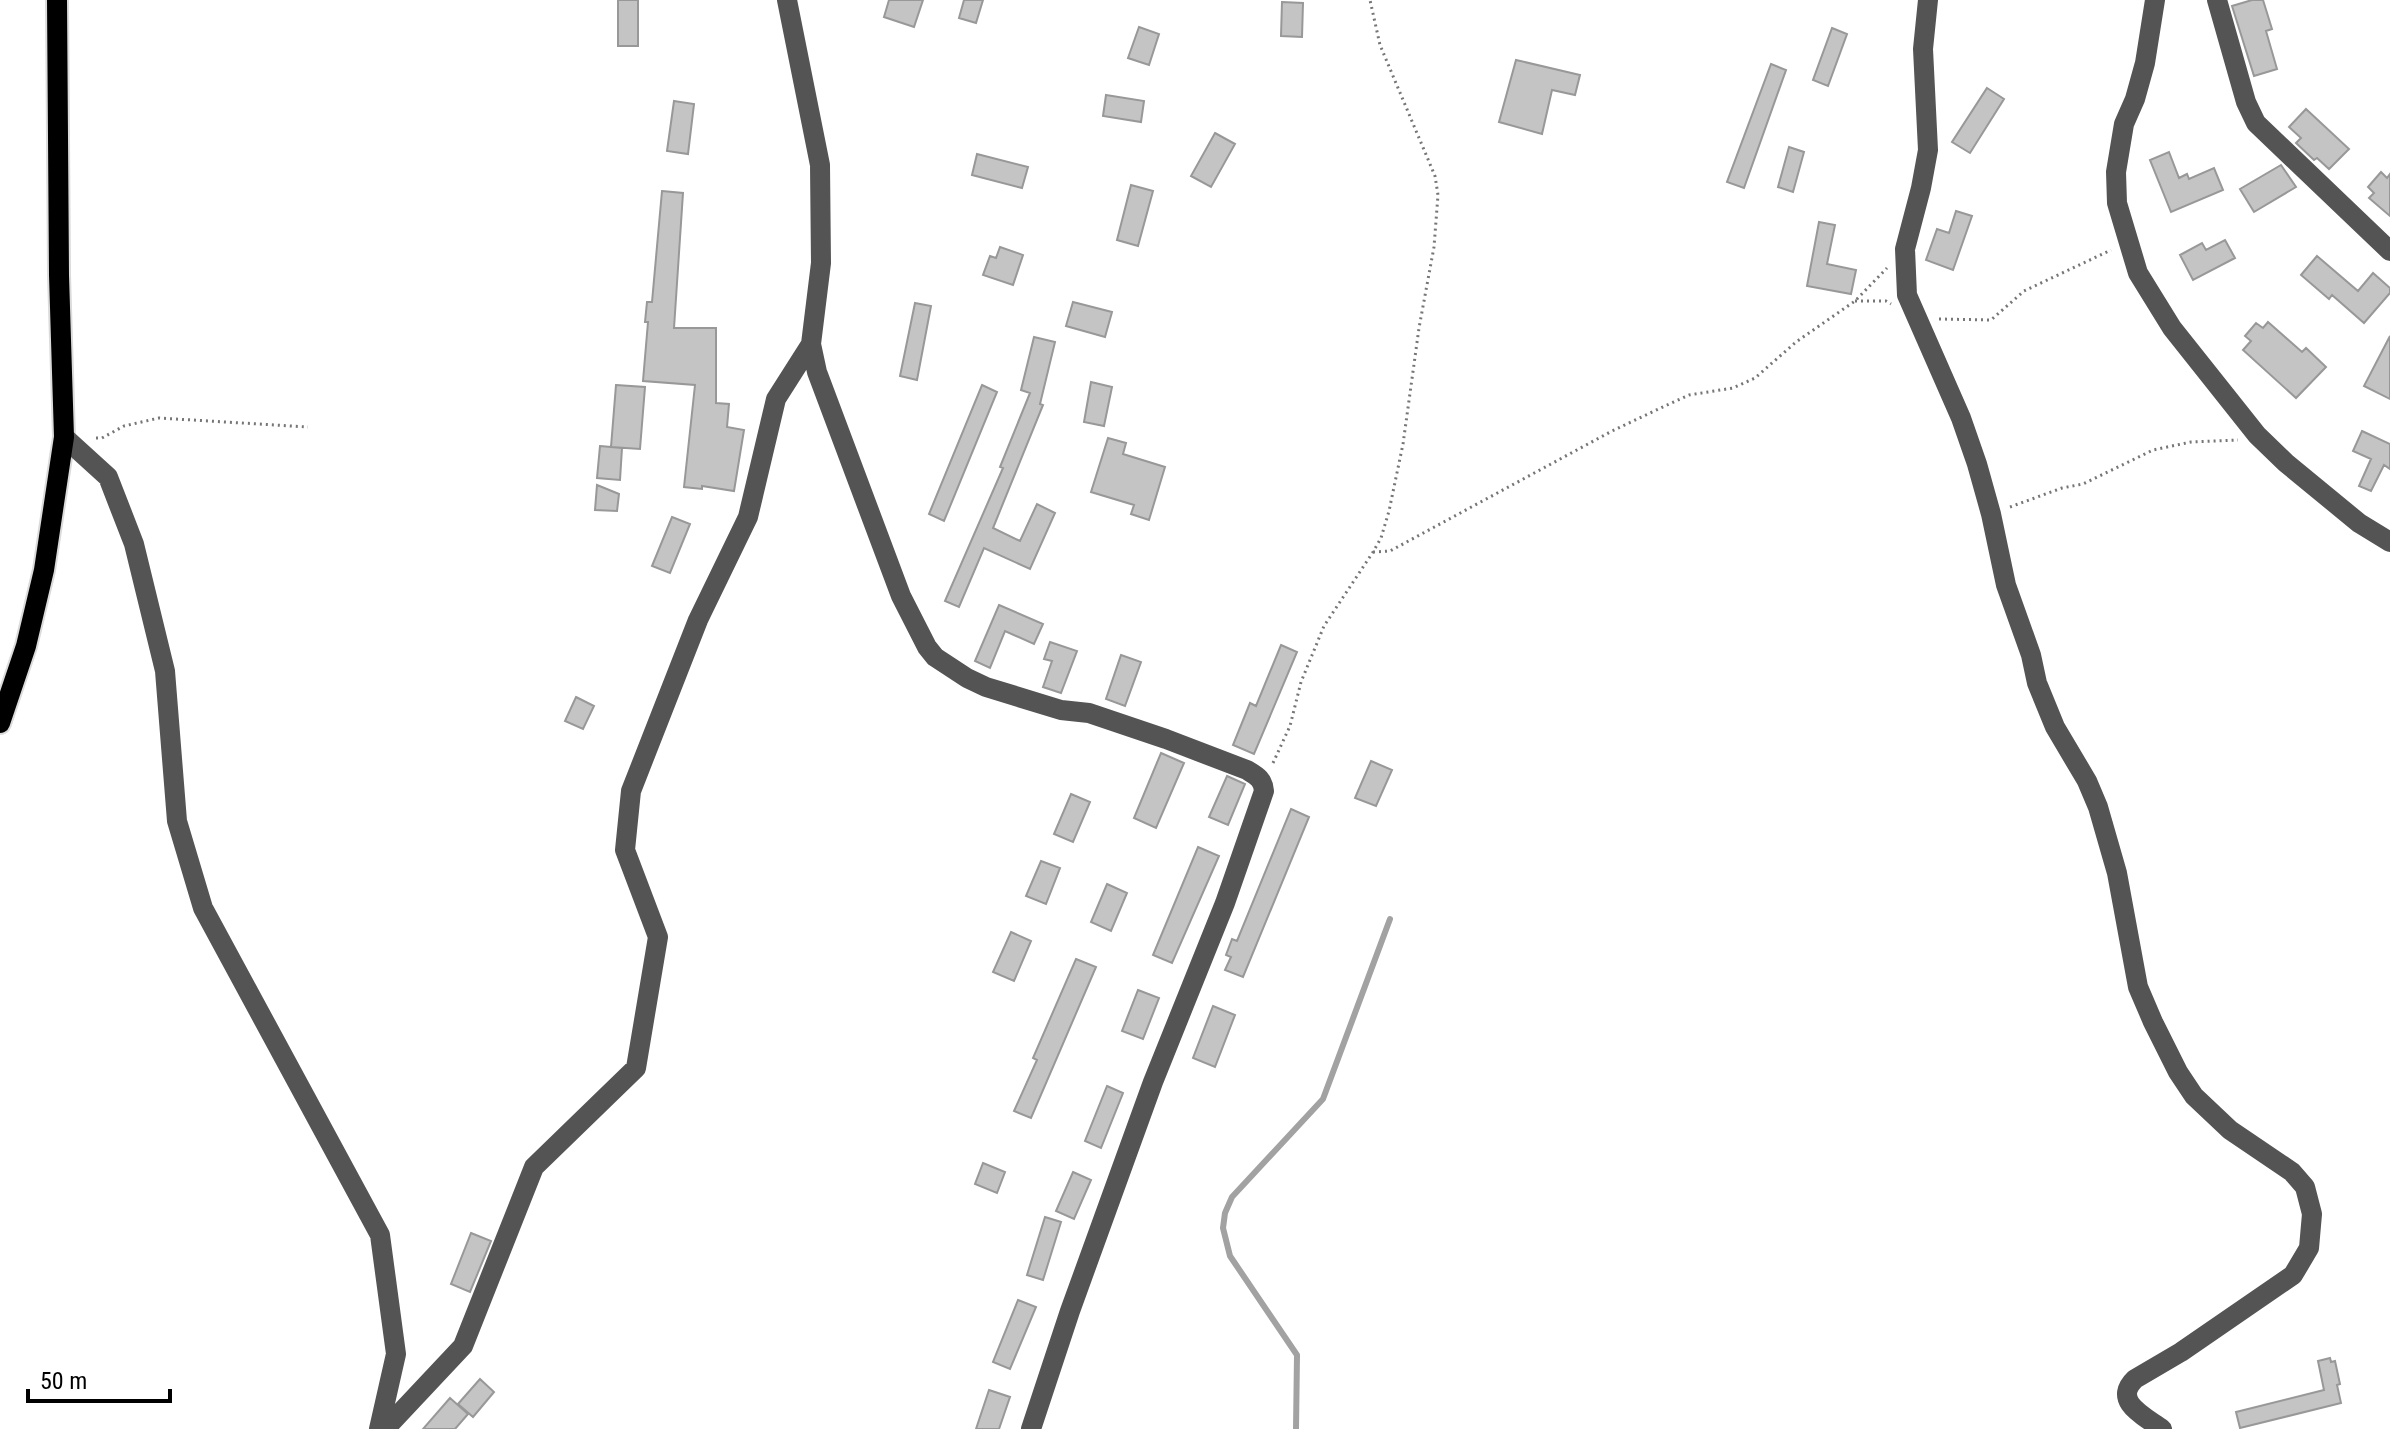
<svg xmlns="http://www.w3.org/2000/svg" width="2390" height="1429" viewBox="0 0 2390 1429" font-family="'Roboto Condensed',sans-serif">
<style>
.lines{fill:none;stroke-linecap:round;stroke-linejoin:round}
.stream{stroke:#a2a2a2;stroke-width:6}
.building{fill:#c4c4c4;stroke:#989898;stroke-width:2}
.major-casing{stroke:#dbdbdb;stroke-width:24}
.path{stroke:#767676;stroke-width:3;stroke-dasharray:2 4;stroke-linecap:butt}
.minor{stroke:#545454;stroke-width:20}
.major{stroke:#000;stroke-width:20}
</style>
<rect width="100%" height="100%" fill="#fff"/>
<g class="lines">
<!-- stream -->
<path class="stream" d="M1296 1429 1297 1355 1230 1256 1223 1228 1225 1213 1232 1197 1323 1099 1390 919"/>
</g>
<!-- building -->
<path class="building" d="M618 0H638V46H618Z
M889 0H923L914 27 884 17Z
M964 0H983L976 23 959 18Z
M2252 0H2263L2272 29 2266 31 2277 69 2254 76 2232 6Z
M1282 2 1303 3 1302 37 1281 36Z
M1139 27 1159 34 1149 65 1128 58Z
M1832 28 1847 34 1828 86 1813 80Z
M1516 60 1580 75 1575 95 1552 90 1542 134 1499 122Z
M1771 64 1786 70 1744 188 1727 182Z
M1987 88 2004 99 1970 153 1952 142Z
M1106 95 1144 101 1141 122 1103 116Z
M674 101 694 104 688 154 667 151Z
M2306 109 2349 149 2329 169 2317 158 2314 160 2296 143 2301 138 2289 127Z
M1215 133 1235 144 1211 187 1191 176Z
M1789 147 1804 152 1793 192 1778 187Z
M2169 152 2179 178 2187 174 2189 179 2214 168 2223 190 2171 212 2150 160Z
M977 154 1028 167 1022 188 972 175Z
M2281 165 2296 187 2254 212 2240 189Z
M2381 172 2387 178 2390 174V216L2369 198 2374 193 2368 187Z
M1131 185 1153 191 1138 246 1117 240Z
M662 191 683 193 674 328H716V403L729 404 727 427 744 430 734 491 702 486V489L684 487 695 385 643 381 648 322H645L647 302H652Z
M1956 211 1972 216 1953 270 1926 260 1937 229 1949 233Z
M1819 222 1835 225 1827 264 1856 270 1851 294 1807 286Z
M2225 240 2235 258 2193 280 2180 255 2202 243 2206 250Z
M1000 247 1023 255 1013 285 983 275 990 256 996 258Z
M2317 256 2358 291 2373 273 2390 288V293L2364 323 2332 295 2329 299 2301 275Z
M1073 302 1112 312 1105 337 1066 326Z
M915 303 931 306 917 380 900 376Z
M2268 322 2302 352 2306 348 2326 367 2296 398 2243 350 2251 341 2245 336 2256 323 2263 328Z
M2390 336V399L2364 386Z
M1034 337 1055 342 1040 404 1043 405 993 528 1020 541 1037 504 1055 513 1030 569 984 548 959 607 945 601 1003 468 1000 467 1030 393 1021 390Z
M1091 382 1112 387 1104 426 1084 422Z
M616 385 645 387 640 449 611 447Z
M982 385 997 392 944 521 929 514Z
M2362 431 2390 444V469L2384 465 2371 491 2359 486 2371 459 2353 451Z
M1108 438 1126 443 1123 454 1165 467 1149 520 1131 514 1134 505 1091 492Z
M600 446 622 448 620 480 597 478Z
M597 485 619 494 617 511 595 510Z
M672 517 690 524 670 573 652 566Z
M999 605 1043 624 1034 644 1005 631 990 668 975 661Z
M1050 642 1077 651 1061 693 1043 687 1052 661 1044 659Z
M1281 645 1297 652 1254 754 1233 745 1250 703 1256 706Z
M1121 655 1141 662 1125 706 1106 699Z
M576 697 594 706 583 729 565 721Z
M1161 753 1184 763 1156 828 1134 818Z
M1371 761 1392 770 1376 806 1355 798Z
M1227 776 1245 784 1228 825 1209 817Z
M1071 794 1090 802 1073 842 1054 834Z
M1291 809 1309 817 1243 977 1225 970 1231 957 1226 955 1232 939 1237 941Z
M1198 847 1219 856 1172 963 1153 955Z
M1041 861 1060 868 1046 904 1026 896Z
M1107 884 1127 893 1111 931 1091 922Z
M1011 932 1031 941 1014 981 993 972Z
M1076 959 1096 967 1031 1118 1014 1111 1037 1060 1033 1058Z
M1138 990 1159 998 1143 1039 1122 1031Z
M1213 1006 1235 1015 1215 1067 1193 1058Z
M1107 1086 1123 1093 1101 1148 1085 1141Z
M983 1163 1005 1172 997 1193 975 1184Z
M1073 1172 1091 1180 1074 1219 1056 1211Z
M1045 1217 1061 1222 1043 1280 1027 1275Z
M471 1233 491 1241 470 1292 451 1284Z
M1018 1300 1036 1307 1010 1369 993 1362Z
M2330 1358 2331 1362 2335 1361 2340 1384 2337 1385 2341 1403 2240 1428 2236 1412 2324 1390 2318 1361Z
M480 1379 494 1392 473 1417 458 1404Z
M989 1390 1010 1397 999 1429H976Z
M450 1398 468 1414 455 1429H423Z"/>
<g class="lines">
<defs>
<path id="major" d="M0 723 26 646 44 570 64 437 59 275 57 0"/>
</defs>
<!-- major casing -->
<use href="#major" class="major-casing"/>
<!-- path -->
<path class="path" d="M1855 301H1886L1891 304
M1939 319 1991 320 2024 291 2111 250
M96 438H102L124 426 159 418 308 427
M2010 507 2062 488 2083 484 2153 450 2191 442 2238 440
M1373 552 1390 551 1612 431 1667 405 1689 395 1733 388 1755 378 1796 342 1855 301 1887 268
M1273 763 1290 726 1301 682 1324 626 1373 552 1381 538 1389 511 1403 444 1419 328 1434 247 1438 195 1435 176 1380 45 1370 0"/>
<!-- minor -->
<path class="minor" d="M1928 0 1923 49 1928 150 1921 188 1905 249 1907 295 1961 418 1977 464 1991 514 2006 585 2031 655 2037 683 2055 727 2087 781 2098 807 2117 873 2138 987 2153 1022 2178 1072 2194 1096 2230 1130 2292 1172 2305 1187 2312 1214 2309 1248 2293 1275 2181 1352 2135 1379C2112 1401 2144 1416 2162 1429
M2155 0 2145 63 2135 99 2124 124 2116 172 2117 203 2138 273 2172 328 2257 435 2286 463 2359 523 2390 542
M2217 0 2246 102 2256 123 2390 251
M811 344 817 372 901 596 927 647 935 657 967 678 986 687 1061 710 1089 713 1166 739 1247 770C1257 776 1263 779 1264 791L1225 903 1153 1082 1070 1311 1031 1429
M64 437 108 477 134 544 165 671 177 821 203 908 380 1235 396 1354 379 1429
M385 1429 463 1346 534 1167 636 1068 658 937 625 850 631 791 698 620 748 517 776 399 811 344 821 263 820 165 787 0"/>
<!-- major -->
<use href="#major" class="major"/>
</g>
<!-- scale -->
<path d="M28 1389v12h142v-12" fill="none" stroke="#000000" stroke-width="4"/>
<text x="40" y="1389" font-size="24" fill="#000000" stroke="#ffffff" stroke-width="6" paint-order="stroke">50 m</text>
</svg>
